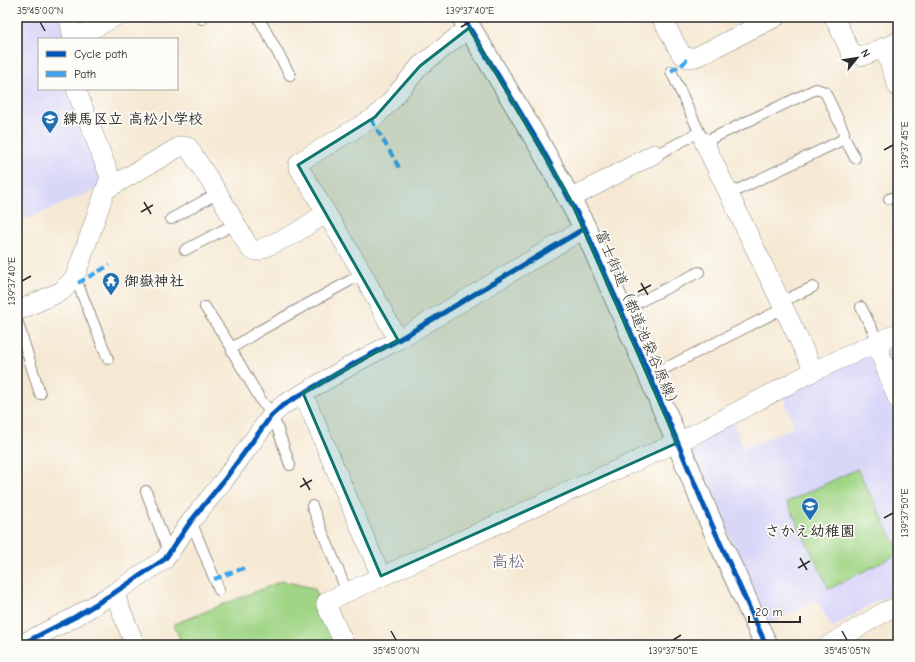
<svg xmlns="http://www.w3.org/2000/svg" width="915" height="662" viewBox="0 0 915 662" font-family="'Comic Neue','Klee One',sans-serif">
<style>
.built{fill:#d9d7f8}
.green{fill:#a0d586;stroke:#668058}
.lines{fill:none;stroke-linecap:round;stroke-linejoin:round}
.service-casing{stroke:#908a80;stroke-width:12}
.minor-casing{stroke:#908a80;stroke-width:20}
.secondary-casing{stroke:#908a80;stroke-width:24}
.service{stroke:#fff;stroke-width:10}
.minor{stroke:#fff;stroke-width:19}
.secondary{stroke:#fff;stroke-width:22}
.quiet{stroke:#3ea3eb;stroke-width:4;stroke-dasharray:8 4;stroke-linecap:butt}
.cycleway-casing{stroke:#fdfcf7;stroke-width:8}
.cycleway{stroke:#0057b8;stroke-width:5}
.marked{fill:#0f766e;fill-opacity:0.2;stroke:#0f766e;stroke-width:3;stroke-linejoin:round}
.ticks{fill:none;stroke:#2b2b2b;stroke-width:1.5}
.labels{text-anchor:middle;stroke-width:3.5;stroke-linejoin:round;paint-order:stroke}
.poi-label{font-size:15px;font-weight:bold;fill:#2b2b2b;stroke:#fdfcf7;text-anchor:start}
.street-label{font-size:15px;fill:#2b2b2b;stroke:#fdfcf7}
.quarter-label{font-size:17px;fill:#615b73;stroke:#fdfcf7}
.neatline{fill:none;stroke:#2b2b2b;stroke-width:1.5}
.ticks-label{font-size:10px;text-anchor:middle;fill:#2b2b2b}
</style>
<rect width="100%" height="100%" fill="#fdfcf7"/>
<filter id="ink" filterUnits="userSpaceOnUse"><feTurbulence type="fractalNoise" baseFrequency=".025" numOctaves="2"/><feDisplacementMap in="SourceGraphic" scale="8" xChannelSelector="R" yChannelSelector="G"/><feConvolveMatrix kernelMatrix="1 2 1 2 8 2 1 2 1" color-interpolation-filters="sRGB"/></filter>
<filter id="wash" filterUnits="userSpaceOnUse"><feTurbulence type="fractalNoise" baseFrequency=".012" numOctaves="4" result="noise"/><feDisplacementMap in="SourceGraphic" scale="16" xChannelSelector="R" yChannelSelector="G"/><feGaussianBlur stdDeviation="0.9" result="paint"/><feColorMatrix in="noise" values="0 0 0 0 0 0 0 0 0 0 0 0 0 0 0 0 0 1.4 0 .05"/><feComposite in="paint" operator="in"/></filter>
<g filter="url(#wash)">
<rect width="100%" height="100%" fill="#f6e9d4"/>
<!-- built -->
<path class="built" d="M17 17H63L66 39H39V89H66L102 179 96 190 21 221 17 213Z
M898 340V592L875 602 832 628 817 600 769 625 690 447 732 420 744 449 794 427 782 392Z"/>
<!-- green -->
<path class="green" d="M857 469 898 548V554L829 589 787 502Z
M282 581 314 588 318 596 315 598 338 645H182L174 624Z"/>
</g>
<g filter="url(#ink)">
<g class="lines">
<defs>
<path id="service" d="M201 17 202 19
M258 17 290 75
M671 71 704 142 816 89 825 92 844 132V137L840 141 729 194
M844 137 855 158
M654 154 660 153 699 132
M889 199 898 196
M171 219 218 193
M185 250 235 224
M75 277 108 359
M781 302 813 287
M205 307 232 348
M861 307 875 335 876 343
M621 311 699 272
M17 320 40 394
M650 376 784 308
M273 414 262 402 232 351V348L259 331 362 274
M271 416 276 424 290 465
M146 491 166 545 171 549
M312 506 347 592
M191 521 219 590"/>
<path id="minor" d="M69 17 73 39
M661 17 681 54 688 58 696 57 776 17
M834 17 851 53 863 56 898 42
M73 39 115 17
M884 47 898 87
M704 142 814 371
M105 190 181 146 188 147 218 193 250 249 257 251 294 234 326 213
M570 199 654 154
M17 311 62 291 75 277 110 177 76 89
M398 340 359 267 299 168 298 165 301 161 375 117 390 102 420 66 469 28
M876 343 898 400
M303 393 381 576
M114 593 135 645
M20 645 75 617 114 593 165 559 191 521 225 479 271 416 283 405 357 362 398 340 585 228
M345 645 326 605V603L328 601 691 436 814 371 898 333
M829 645 886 611 898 607"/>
<path id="secondary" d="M463 17 541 147 585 228 650 376 709 518 766 645"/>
</defs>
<!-- service casing -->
<use href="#service" class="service-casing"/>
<!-- minor casing -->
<use href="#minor" class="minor-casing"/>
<!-- secondary casing -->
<use href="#secondary" class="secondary-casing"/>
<!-- service -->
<use href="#service" class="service"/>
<!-- minor -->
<use href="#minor" class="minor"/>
<!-- secondary -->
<use href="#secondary" class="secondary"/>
<!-- quiet -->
<path class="quiet" d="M671 71 684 63 688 58
M371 119 400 169
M78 283 110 265
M214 579 247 567"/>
<defs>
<path id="cycleway" d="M463 17 541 147 585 228 650 376 709 518 766 645
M20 645 75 617 114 593 165 559 191 521 225 479 271 416 283 405 357 362 398 340 585 228"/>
</defs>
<!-- cycleway casing -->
<use href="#cycleway" class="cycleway-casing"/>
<!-- cycleway -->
<use href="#cycleway" class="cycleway"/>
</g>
</g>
<!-- marked area -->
<path class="marked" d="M469 28 570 199 677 443 381 576 303 393 398 340 298 165 375 117 420 66Z"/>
<!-- ticks -->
<path class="ticks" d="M40 22 45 31M461 27 470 22M884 150 893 145M144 202 151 214M141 212 153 205M22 281 31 276M641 283 648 295M638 292 651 285M303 478 310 490M300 487 312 480M884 518 893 513M800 558 807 570M798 568 810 561M391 631 396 640M842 631 847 640M673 640 681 635"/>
<!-- icons -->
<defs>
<symbol id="school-pin" viewBox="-11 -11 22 30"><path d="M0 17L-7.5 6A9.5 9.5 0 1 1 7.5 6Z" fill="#1f6fb2" stroke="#fdfcf7"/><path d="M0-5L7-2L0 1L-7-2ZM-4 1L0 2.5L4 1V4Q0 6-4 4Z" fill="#fff"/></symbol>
<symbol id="temple-pin" viewBox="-11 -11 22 30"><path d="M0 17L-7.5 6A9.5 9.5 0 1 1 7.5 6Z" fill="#1f6fb2" stroke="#fdfcf7"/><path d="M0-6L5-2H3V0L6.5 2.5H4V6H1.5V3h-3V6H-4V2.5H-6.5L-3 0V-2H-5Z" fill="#fff"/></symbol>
</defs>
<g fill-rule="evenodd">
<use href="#school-pin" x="40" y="109" width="20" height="27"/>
<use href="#temple-pin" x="101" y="271" width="20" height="27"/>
<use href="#school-pin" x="800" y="496" width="20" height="27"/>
</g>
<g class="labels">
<!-- poi labels -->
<g class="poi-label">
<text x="63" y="124">練馬区立 高松小学校</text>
<text x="124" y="286">御嶽神社</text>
<text x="810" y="536" text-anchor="middle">さかえ幼稚園</text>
</g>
<!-- street labels -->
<g class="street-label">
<text transform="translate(638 320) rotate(67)" y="5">富士街道（都道池袋谷原線）</text>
</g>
<!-- quarter labels -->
<g class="quarter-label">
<text x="508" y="567">高松</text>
</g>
</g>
<!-- margin -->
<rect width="915" height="662" fill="none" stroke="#fdfcf7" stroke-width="44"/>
<!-- legend -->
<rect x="38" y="38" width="140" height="52" fill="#fdfcf7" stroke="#a9a8a5"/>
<rect x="46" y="51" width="20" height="6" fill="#0057b8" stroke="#a9a8a5"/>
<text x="74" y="58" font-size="12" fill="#2b2b2b">Cycle path</text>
<rect x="46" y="71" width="20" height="6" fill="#3ea3eb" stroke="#a9a8a5"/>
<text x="74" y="78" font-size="12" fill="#2b2b2b">Path</text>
<!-- north arrow -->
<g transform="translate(857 58) rotate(60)" stroke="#fdfcf7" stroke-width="3" paint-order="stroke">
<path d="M0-3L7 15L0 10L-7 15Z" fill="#2b2b2b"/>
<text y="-6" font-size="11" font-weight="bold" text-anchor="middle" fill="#2b2b2b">N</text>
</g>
<!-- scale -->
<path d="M749 616v6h51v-6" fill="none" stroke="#2b2b2b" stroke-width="2"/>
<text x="755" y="616" font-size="12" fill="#2b2b2b" stroke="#fdfcf7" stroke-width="3" paint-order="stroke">20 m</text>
<rect x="22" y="22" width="871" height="618" class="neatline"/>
<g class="ticks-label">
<text x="40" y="14">35°45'00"N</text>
<text x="470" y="14">139°37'40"E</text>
<text transform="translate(904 145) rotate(-90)" y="4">139°37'45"E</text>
<text transform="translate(11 281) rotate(-90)" y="4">139°37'40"E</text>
<text transform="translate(904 513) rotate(-90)" y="4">139°37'50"E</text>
<text x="396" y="654">35°45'00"N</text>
<text x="673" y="654">139°37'50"E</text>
<text x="847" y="654">35°45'05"N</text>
</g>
</svg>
